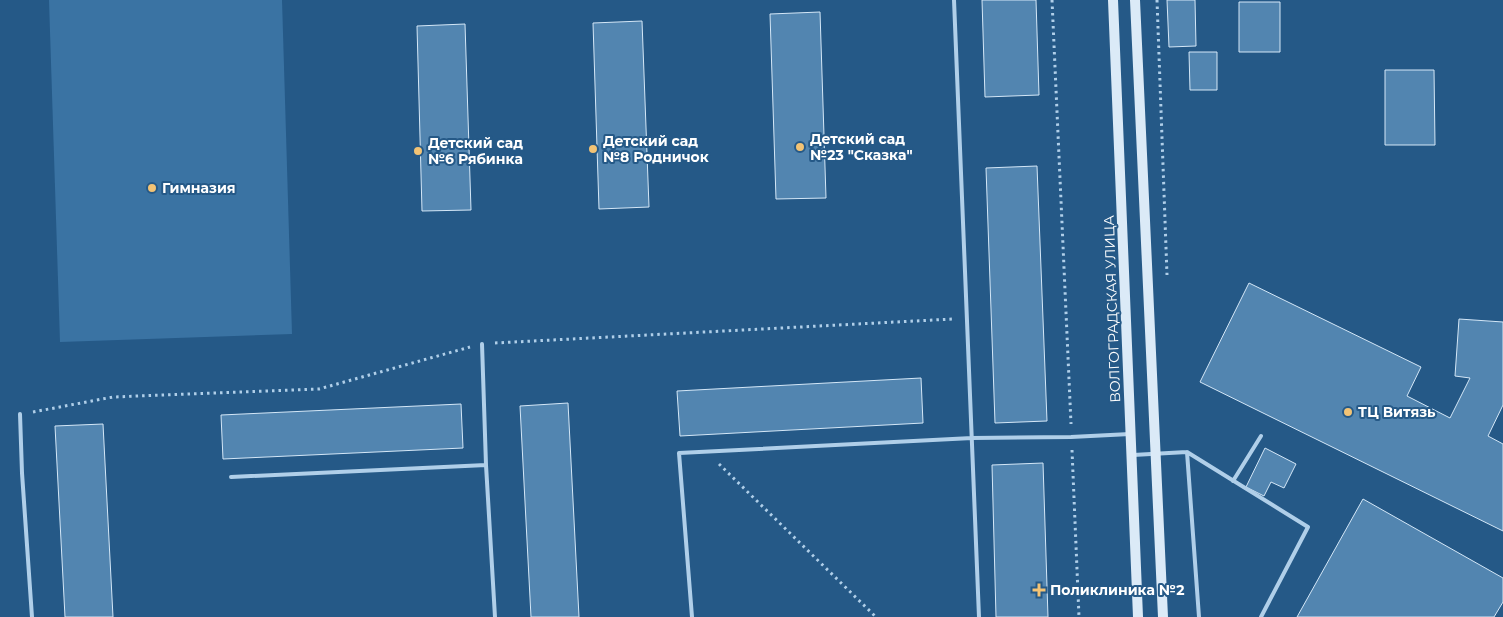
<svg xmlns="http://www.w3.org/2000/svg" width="1503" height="617" viewBox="0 0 1503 617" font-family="Montserrat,sans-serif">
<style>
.green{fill:#3a73a3}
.building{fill:#5285b0;stroke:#d4e7f7}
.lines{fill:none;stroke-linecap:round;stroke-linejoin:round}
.path{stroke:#b0cfe9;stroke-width:3;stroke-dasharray:2.5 4;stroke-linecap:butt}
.lane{stroke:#b0cfe9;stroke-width:4}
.secondary{stroke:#dbeaf7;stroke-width:10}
.poi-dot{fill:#f2c375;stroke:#255987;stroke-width:2}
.labels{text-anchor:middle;stroke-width:4;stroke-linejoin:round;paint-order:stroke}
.poi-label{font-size:14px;font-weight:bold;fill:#fff;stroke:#255987;text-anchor:start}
.street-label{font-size:14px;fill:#fff;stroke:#255987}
</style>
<rect width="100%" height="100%" fill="#255987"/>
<!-- green -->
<path class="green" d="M49 0H282L292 334 60 342Z"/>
<!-- building -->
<path class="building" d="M982 0H1036L1039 95 985 97Z
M1167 0H1195L1196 46 1169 47Z
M1239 2H1280V52H1239Z
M820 12 826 198 776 199 770 14Z
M642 21 649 207 599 209 593 23Z
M465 24 471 210 422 211 417 26Z
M1189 52H1217V90H1190Z
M1385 70H1434L1435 145H1385Z
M1037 166 1047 421 995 423 986 168Z
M1249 283 1421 367 1407 396 1450 418 1470 378 1455 376 1459 319 1503 322V405L1488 436 1503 444V531L1200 382Z
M921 378 923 423 680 436 677 391Z
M568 403 579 617H531L520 406Z
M461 404 463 448 223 459 221 415Z
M103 424 113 617H65L55 426Z
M1265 448 1296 464 1284 488 1271 482 1264 496 1246 487Z
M1043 463 1048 617H996L992 465Z
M1363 499 1503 578V602L1494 617H1297Z"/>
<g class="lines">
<!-- path -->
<path class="path" d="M1052 0 1071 424
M1157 0 1167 275
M495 343 953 319
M33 412 113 397 319 389 470 347
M1072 450 1079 617
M719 464 876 617"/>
<!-- lane -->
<path class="lane" d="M954 0 979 617
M482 344 486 465 495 617
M20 414 22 473 32 617
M1187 452 1199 617
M1133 455 1187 452 1308 527 1261 617
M231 477 486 465
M1233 481 1261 436
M692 617 679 453 972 438 1071 437 1130 434"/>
<!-- secondary -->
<path class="secondary" d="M1113 0 1138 617
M1135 0 1163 617"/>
</g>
<!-- markers -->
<g class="poi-dot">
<circle cx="800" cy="147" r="5"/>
<circle cx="593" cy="149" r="5"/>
<circle cx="418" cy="151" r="5"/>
<circle cx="152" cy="188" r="5"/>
<circle cx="1348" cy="412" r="5"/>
<path d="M1036.5 582.5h5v5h5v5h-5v5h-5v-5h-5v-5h5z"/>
</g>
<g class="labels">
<!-- poi labels -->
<g class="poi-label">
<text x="810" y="144">Детский сад<tspan x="810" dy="16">№23 "Сказка"</tspan></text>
<text x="603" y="146">Детский сад<tspan x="603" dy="16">№8 Родничок</tspan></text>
<text x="428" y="148">Детский сад<tspan x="428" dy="16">№6 Рябинка</tspan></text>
<text x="162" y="193">Гимназия</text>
<text x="1358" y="417">ТЦ Витязь</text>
<text x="1050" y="595">Поликлиника №2</text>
</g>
<!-- street labels -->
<g class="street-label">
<text transform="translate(1112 309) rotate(-92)" y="5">ВОЛГОГРАДСКАЯ УЛИЦА</text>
</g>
</g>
</svg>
